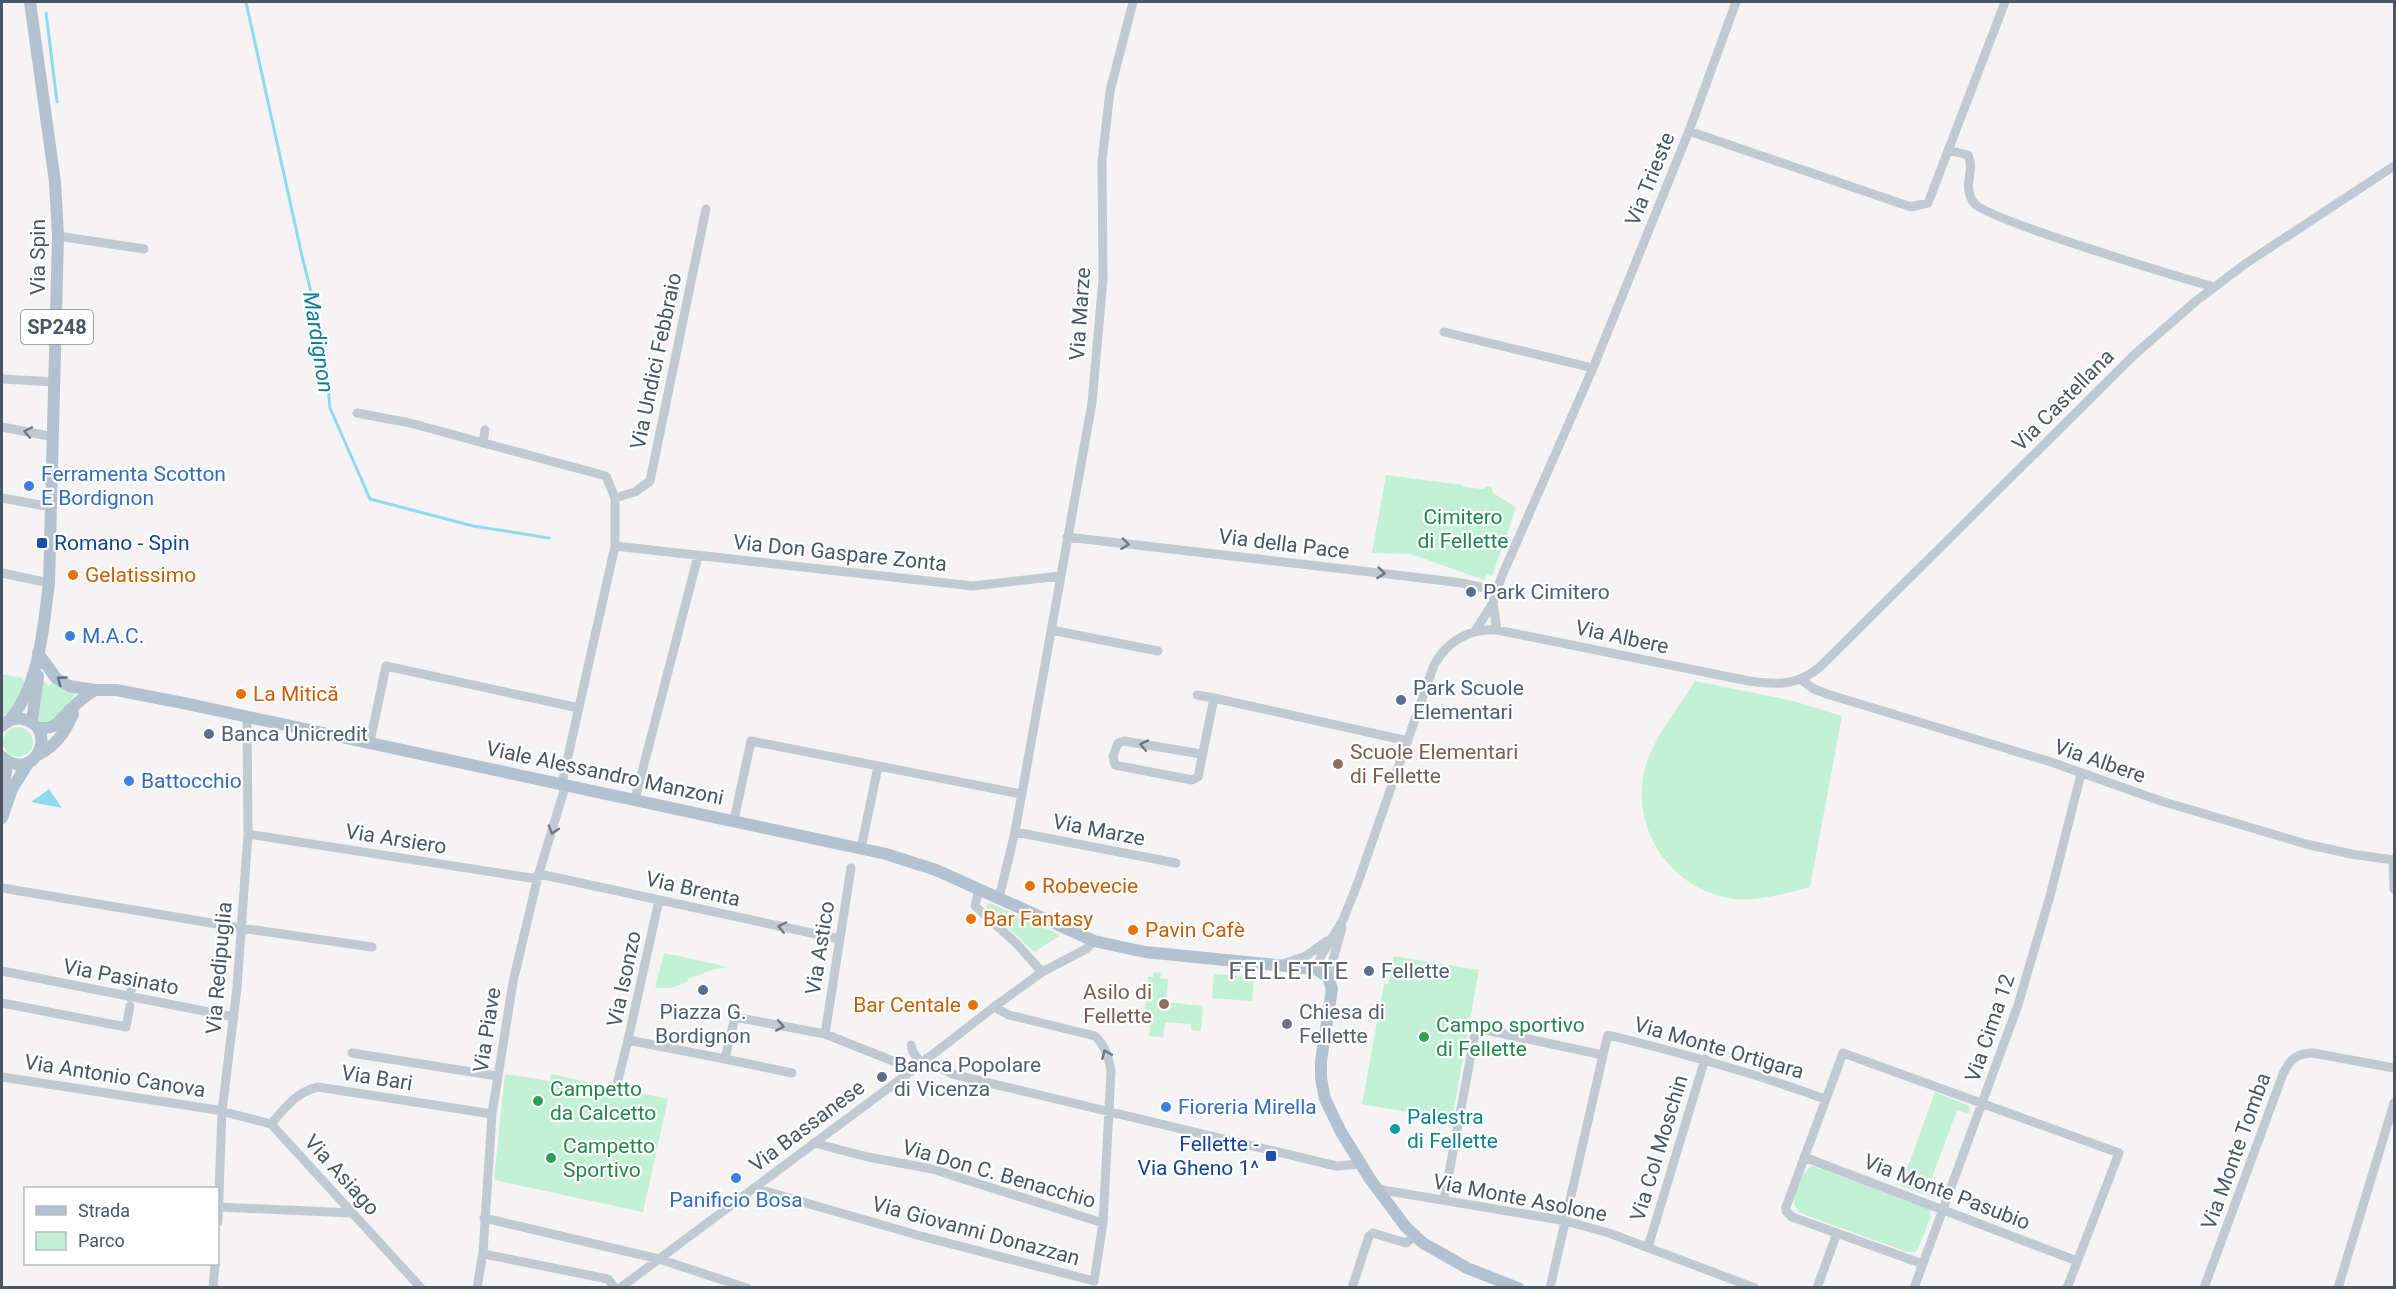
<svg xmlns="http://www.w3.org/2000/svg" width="2396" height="1289" viewBox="0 0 2396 1289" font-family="Roboto,sans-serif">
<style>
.green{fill:#c3f1d5}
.water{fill:#90daee}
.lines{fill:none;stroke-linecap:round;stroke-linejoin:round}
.stream{stroke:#90daee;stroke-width:3}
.minor{stroke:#c1cad2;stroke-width:9}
.major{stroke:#b3c2d1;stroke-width:12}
.oneway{stroke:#6e7983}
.oneway2{stroke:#64717d}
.shop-dot{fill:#3f7fe0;stroke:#fff;stroke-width:2}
.transit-dot{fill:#1a4fb4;stroke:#fff;stroke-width:2}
.food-dot{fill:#e8710a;stroke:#fff;stroke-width:2}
.service-dot{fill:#5c6f8a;stroke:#fff;stroke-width:2}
.education-dot{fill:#8d6e63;stroke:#fff;stroke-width:2}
.worship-dot{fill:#6b7280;stroke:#fff;stroke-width:2}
.leisure-dot{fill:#2e9e5b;stroke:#fff;stroke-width:2}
.culture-dot{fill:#0f9aa8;stroke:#fff;stroke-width:2}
.labels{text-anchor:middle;stroke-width:4.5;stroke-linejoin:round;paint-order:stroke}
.shield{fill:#fff;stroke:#808990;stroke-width:1.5}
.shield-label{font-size:20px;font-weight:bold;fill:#4a5661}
.street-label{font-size:21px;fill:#4a5661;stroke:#fff}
.shop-label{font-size:21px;fill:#366cbe;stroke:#fff;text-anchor:start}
.park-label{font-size:21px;fill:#17864f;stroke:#fff}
.transit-label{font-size:21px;fill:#164399;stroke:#fff;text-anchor:start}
.food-label{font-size:21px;fill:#c56008;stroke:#fff;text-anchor:start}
.service-label{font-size:21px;fill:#4e5e75;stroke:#fff;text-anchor:start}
.education-label{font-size:21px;fill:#785e54;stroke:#fff;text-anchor:start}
.worship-label{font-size:21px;fill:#5b616d;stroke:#fff;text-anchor:start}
.leisure-label{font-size:21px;fill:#27864d;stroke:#fff;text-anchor:start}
.culture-label{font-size:21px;fill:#0d838f;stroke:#fff;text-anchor:start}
.water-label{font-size:22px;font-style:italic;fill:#0c7c9b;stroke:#fff}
.quarter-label{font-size:24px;letter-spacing:1.5px;fill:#5f6368;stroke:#fff}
</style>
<rect width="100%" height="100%" fill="#f5f3f3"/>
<!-- green -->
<path class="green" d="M1386 475 1462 485V487L1483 489 1487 486 1492 488 1493 493 1514 506 1516 508 1492 576 1487 574 1484 580 1411 554 1372 553Z
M2 674 22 678 25 684 13 708 2 718Z
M42 680 49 686 54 682 77 692 61 712 48 723 41 722 39 719Z
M1695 681 1793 701 1842 716 1810 887C1786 893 1753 903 1729 898 1673 888 1634 834 1643 777 1648 745 1678 708 1695 681Z
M3 742a15 15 0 1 1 30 0a15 15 0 1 1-30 0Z
M988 903 992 904 1061 935 1034 952 987 909 986 905Z
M664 953 729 967 712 970 688 979 687 982 671 988H655Z
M1394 956 1479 970 1451 1125 1412 1118 1413 1113 1362 1104 1384 984H1388Z
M1154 972 1161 973 1160 978 1168 979 1166 1002 1203 1006 1201 1031 1191 1030V1024L1165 1022 1163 1037 1149 1036 1151 1010 1145 1009 1148 977H1153Z
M1214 974 1254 977 1252 1001 1212 998Z
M505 1074 550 1081 551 1074 668 1099 643 1212 494 1180Z
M1935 1092 1968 1105 1970 1109 1969 1114 1957 1110 1929 1186 1940 1191 1937 1196 1933 1197 1901 1186Z
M1813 1166 1929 1209 1931 1216 1918 1249 1915 1252H1907L1800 1213 1794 1205C1794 1193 1801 1170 1813 1166Z"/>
<!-- water -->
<path class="water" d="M49 789 62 808 31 802Z"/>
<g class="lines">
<!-- stream -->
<path class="stream" d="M246 2 302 256 324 344 330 408 370 499 473 526 549 538
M46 13 57 102"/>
<!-- minor -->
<path class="minor" d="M1689 131 1911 207 1928 203 2005 2
M1948 150 1968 155C1976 171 1961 185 1974 203 1985 219 2182 278 2214 287
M58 236 144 249
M1444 332 1593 368
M2 379 56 382
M357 413 410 423 606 476 615 498V546L562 783
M2 427 54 437
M483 443 485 430
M2 498 51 507
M615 498 635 492 650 481 706 209
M1067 537 1405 576 1462 583 1497 591
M615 546 973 586 1060 576
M2 573 49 583
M1493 603 1497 630
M1051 630 1158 651
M1475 631 1493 603 1501 578 1593 368 1689 131 1736 2
M1800 679 1814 689 1827 694 2051 762 2161 801 2306 844 2351 854 2394 860
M1197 695 1214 698
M370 742 386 666 579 708
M1201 754 1124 741 1118 743 1113 756 1115 765 1192 780 1198 777 1214 698 1408 741
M635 799 698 556
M734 820 751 741 1021 794
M1015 832 1176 863
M248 834 531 878 544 875 839 939
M861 848 878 767
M2393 860 2394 889
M2 888 241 928 372 947
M979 889 975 906 1017 944 1042 972
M999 898 1015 832 1092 403 1103 279 1102 161 1110 91 1133 2
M659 900 628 1040 725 1059 735 1017 825 1034 898 1063 910 1072
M1283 964 1306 956 1327 941
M1316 969 1321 956 1343 920 1357 885 1434 665C1447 641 1470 628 1497 630L1749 681C1778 685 1798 686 1821 666L2133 356 2196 301 2245 264 2394 166
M2 971 234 1017
M1328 977 1342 928
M129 997 135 978
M2 1003 126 1027 130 1006
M825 1034 851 868
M911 1045 913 1052 921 1063
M352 1053 497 1076
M927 1058 936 1066 952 1074 1336 1166 1361 1164
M725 1059 792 1073
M2 1077 217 1110 271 1124 421 1288
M616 1088 628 1040
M271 1124C285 1108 296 1092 318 1087L492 1114
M814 1143 868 1157 932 1169 1103 1223
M1804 1157 2077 1261
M754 1188 917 1235 1094 1281 1103 1223 1111 1071C1109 1058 1105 1045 1095 1036L1009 1015 994 1007
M1377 1189 1566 1221 1609 1233 1755 1288
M1444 1200 1476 1028 1603 1055 1608 1035C1682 1053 1754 1073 1825 1099
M218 1207 352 1213
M484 1218 659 1259 747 1288
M218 1222 222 1111 237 988 248 834 247 716
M1648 1247 1705 1059
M483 1252 489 1255 608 1279 615 1288
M1923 1264 1792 1217 1786 1211V1207L1843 1053 2119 1153 2067 1288
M213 1288 215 1264
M477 1288 483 1252 492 1114 513 982 538 876 566 784
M620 1288 910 1072 994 1007 1042 972 1086 949 1094 941
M1352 1288 1369 1236 1373 1233 1406 1243 1415 1236
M1550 1288 1603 1055
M1817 1288 1837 1233
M1914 1288 2018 1005 2050 896 2081 774
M2204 1288 2283 1074C2290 1059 2297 1053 2313 1053L2394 1068
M2338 1288 2394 1103"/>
<!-- major -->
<path class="major" d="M38 653 56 678 69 686 95 690H116L188 704 886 854 936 870 1094 941 1145 952 1316 969 1328 977 1332 989 1321 1061V1078L1325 1099 1341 1132 1370 1179 1405 1226 1423 1243 1467 1268 1518 1288
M9 721C40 685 43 628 49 583L58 236 55 182 30 2
M32 722 38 676
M2 726C8 720 15 717 23 719 60 727 35 785 2 757
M37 727C55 732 60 719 72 708 79 701 86 695 95 690
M38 755C56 746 65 732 73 714
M2 791 6 772 4 759
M2 818 12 789 28 763"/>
</g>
<!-- one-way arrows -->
<defs><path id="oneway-chevron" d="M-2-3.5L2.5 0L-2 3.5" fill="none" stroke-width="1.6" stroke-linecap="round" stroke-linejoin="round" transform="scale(1.5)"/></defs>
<g class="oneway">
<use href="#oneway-chevron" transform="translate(28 432) rotate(-169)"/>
<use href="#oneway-chevron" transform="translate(1125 544) rotate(7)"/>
<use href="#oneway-chevron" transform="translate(1381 573) rotate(6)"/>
<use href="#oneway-chevron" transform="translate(1144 745) rotate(-169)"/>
<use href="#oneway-chevron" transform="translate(553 830) rotate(107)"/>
<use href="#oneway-chevron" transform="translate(782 927) rotate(-168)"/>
<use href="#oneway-chevron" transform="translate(780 1026) rotate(11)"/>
<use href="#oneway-chevron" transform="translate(1106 1054) rotate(-113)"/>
</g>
<use class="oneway2" href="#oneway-chevron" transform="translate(61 680) rotate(-144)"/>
<!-- markers -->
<g class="shop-dot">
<circle cx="29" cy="486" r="6"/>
<circle cx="70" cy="636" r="6"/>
<circle cx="129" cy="781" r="6"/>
<circle cx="1166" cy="1107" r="6"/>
<circle cx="736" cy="1178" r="6"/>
</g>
<g class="transit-dot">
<rect x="36" y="537" width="12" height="12" rx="3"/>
<rect x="1265" y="1150" width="12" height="12" rx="3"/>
</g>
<g class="food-dot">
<circle cx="73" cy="575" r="6"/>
<circle cx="241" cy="694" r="6"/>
<circle cx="1030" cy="886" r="6"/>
<circle cx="971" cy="919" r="6"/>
<circle cx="1133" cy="930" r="6"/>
<circle cx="973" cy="1005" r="6"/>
</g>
<g class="service-dot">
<circle cx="1471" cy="592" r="6"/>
<circle cx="1401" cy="700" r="6"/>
<circle cx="209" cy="734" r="6"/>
<circle cx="1369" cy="971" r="6"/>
<circle cx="703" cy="990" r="6"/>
<circle cx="882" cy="1077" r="6"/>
</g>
<g class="education-dot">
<circle cx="1338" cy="764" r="6"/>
<circle cx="1164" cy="1004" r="6"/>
</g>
<circle class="worship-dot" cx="1287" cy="1024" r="6"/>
<g class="leisure-dot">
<circle cx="1424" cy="1037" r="6"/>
<circle cx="538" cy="1101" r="6"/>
<circle cx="551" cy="1158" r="6"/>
</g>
<circle class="culture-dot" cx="1395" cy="1129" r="6"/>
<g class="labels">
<!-- shield labels -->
<rect class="shield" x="21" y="310" width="72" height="34" rx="4.5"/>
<g class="shield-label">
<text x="57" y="334">SP248</text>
</g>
<!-- street labels -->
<g class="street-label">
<text transform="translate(1650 179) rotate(-68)" y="7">Via Trieste</text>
<text transform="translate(38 257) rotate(-90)" y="7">Via Spin</text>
<text transform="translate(1080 314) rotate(-86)" y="7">Via Marze</text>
<text transform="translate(656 361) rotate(-78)" y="7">Via Undici Febbraio</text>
<text transform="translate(2063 400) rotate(-45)" y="7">Via Castellana</text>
<text transform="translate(1284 544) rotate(7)" y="7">Via della Pace</text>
<text transform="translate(840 553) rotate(6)" y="7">Via Don Gaspare Zonta</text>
<text transform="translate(1622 637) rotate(12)" y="7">Via Albere</text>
<text transform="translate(2100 761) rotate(19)" y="7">Via Albere</text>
<text transform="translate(605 773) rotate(12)" y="7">Viale Alessandro Manzoni</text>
<text transform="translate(1099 830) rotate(11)" y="7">Via Marze</text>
<text transform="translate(396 839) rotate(9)" y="7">Via Arsiero</text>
<text transform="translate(693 889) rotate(13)" y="7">Via Brenta</text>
<text transform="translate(820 948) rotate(-81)" y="7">Via Astico</text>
<text transform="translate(219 968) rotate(-85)" y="7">Via Redipuglia</text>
<text transform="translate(121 977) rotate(11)" y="7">Via Pasinato</text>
<text transform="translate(624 979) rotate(-78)" y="7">Via Isonzo</text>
<text transform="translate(1990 1028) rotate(-71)" y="7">Via Cima 12</text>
<text transform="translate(487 1030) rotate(-81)" y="7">Via Piave</text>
<text transform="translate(1719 1048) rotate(16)" y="7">Via Monte Ortigara</text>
<text transform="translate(115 1076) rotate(9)" y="7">Via Antonio Canova</text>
<text transform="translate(377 1078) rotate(9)" y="7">Via Bari</text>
<text transform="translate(807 1126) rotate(-37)" y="7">Via Bassanese</text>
<text transform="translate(1659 1148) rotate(-73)" y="7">Via Col Moschin</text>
<text transform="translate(2236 1151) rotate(-70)" y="7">Via Monte Tomba</text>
<text transform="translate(999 1174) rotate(16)" y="7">Via Don C. Benacchio</text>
<text transform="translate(342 1175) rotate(48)" y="7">Via Asiago</text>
<text transform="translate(1947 1192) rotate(21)" y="7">Via Monte Pasubio</text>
<text transform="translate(1520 1198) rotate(11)" y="7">Via Monte Asolone</text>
<text transform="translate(976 1231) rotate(15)" y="7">Via Giovanni Donazzan</text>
</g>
<!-- shop labels -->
<g class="shop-label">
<text x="41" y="481">Ferramenta Scotton<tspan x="41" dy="24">E Bordignon</tspan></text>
<text x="82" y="643">M.A.C.</text>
<text x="141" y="788">Battocchio</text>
<text x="1178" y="1114">Fioreria Mirella</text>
<text x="736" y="1207" text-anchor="middle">Panificio Bosa</text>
</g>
<!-- park labels -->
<g class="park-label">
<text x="1463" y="524">Cimitero<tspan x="1463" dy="24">di Fellette</tspan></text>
</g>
<!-- transit labels -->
<g class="transit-label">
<text x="54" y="550">Romano - Spin</text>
<text x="1259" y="1151" text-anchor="end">Fellette -<tspan x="1259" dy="24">Via Gheno 1^</tspan></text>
</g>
<!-- food labels -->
<g class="food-label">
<text x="85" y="582">Gelatissimo</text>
<text x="253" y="701">La Mitică</text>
<text x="1042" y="893">Robevecie</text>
<text x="983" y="926">Bar Fantasy</text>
<text x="1145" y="937">Pavin Cafè</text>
<text x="961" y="1012" text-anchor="end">Bar Centale</text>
</g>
<!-- service labels -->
<g class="service-label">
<text x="1483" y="599">Park Cimitero</text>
<text x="1413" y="695">Park Scuole<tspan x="1413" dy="24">Elementari</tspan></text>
<text x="221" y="741">Banca Unicredit</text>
<text x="1381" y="978">Fellette</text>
<text x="703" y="1019" text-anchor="middle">Piazza G.<tspan x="703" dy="24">Bordignon</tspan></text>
<text x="894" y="1072">Banca Popolare<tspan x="894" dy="24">di Vicenza</tspan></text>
</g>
<!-- education labels -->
<g class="education-label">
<text x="1350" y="759">Scuole Elementari<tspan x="1350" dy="24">di Fellette</tspan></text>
<text x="1152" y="999" text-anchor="end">Asilo di<tspan x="1152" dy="24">Fellette</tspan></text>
</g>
<!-- worship labels -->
<g class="worship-label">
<text x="1299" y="1019">Chiesa di<tspan x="1299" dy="24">Fellette</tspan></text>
</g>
<!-- leisure labels -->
<g class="leisure-label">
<text x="1436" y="1032">Campo sportivo<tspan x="1436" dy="24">di Fellette</tspan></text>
<text x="550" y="1096">Campetto<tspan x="550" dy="24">da Calcetto</tspan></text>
<text x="563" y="1153">Campetto<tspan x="563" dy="24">Sportivo</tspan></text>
</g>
<!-- culture labels -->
<g class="culture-label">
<text x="1407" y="1124">Palestra<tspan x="1407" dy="24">di Fellette</tspan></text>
</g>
<!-- water labels -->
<g class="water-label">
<text transform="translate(319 342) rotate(81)" y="8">Mardignon</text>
</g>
<!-- quarter labels -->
<g class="quarter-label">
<text x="1289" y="979">FELLETTE</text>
</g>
</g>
<!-- border -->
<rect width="2396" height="1289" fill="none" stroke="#4a5661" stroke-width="6"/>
<!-- legend -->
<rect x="24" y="1187" width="195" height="78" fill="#ffffff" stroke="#b7bbc0" stroke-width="1.5"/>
<rect x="36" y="1206" width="30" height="9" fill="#b3c2d1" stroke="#b7bbc0" stroke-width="1.5"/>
<text x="78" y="1217" font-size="18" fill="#4a5661">Strada</text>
<rect x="36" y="1232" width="30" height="18" fill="#c3f1d5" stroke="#b7bbc0" stroke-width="1.5"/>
<text x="78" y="1247" font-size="18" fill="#4a5661">Parco</text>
</svg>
